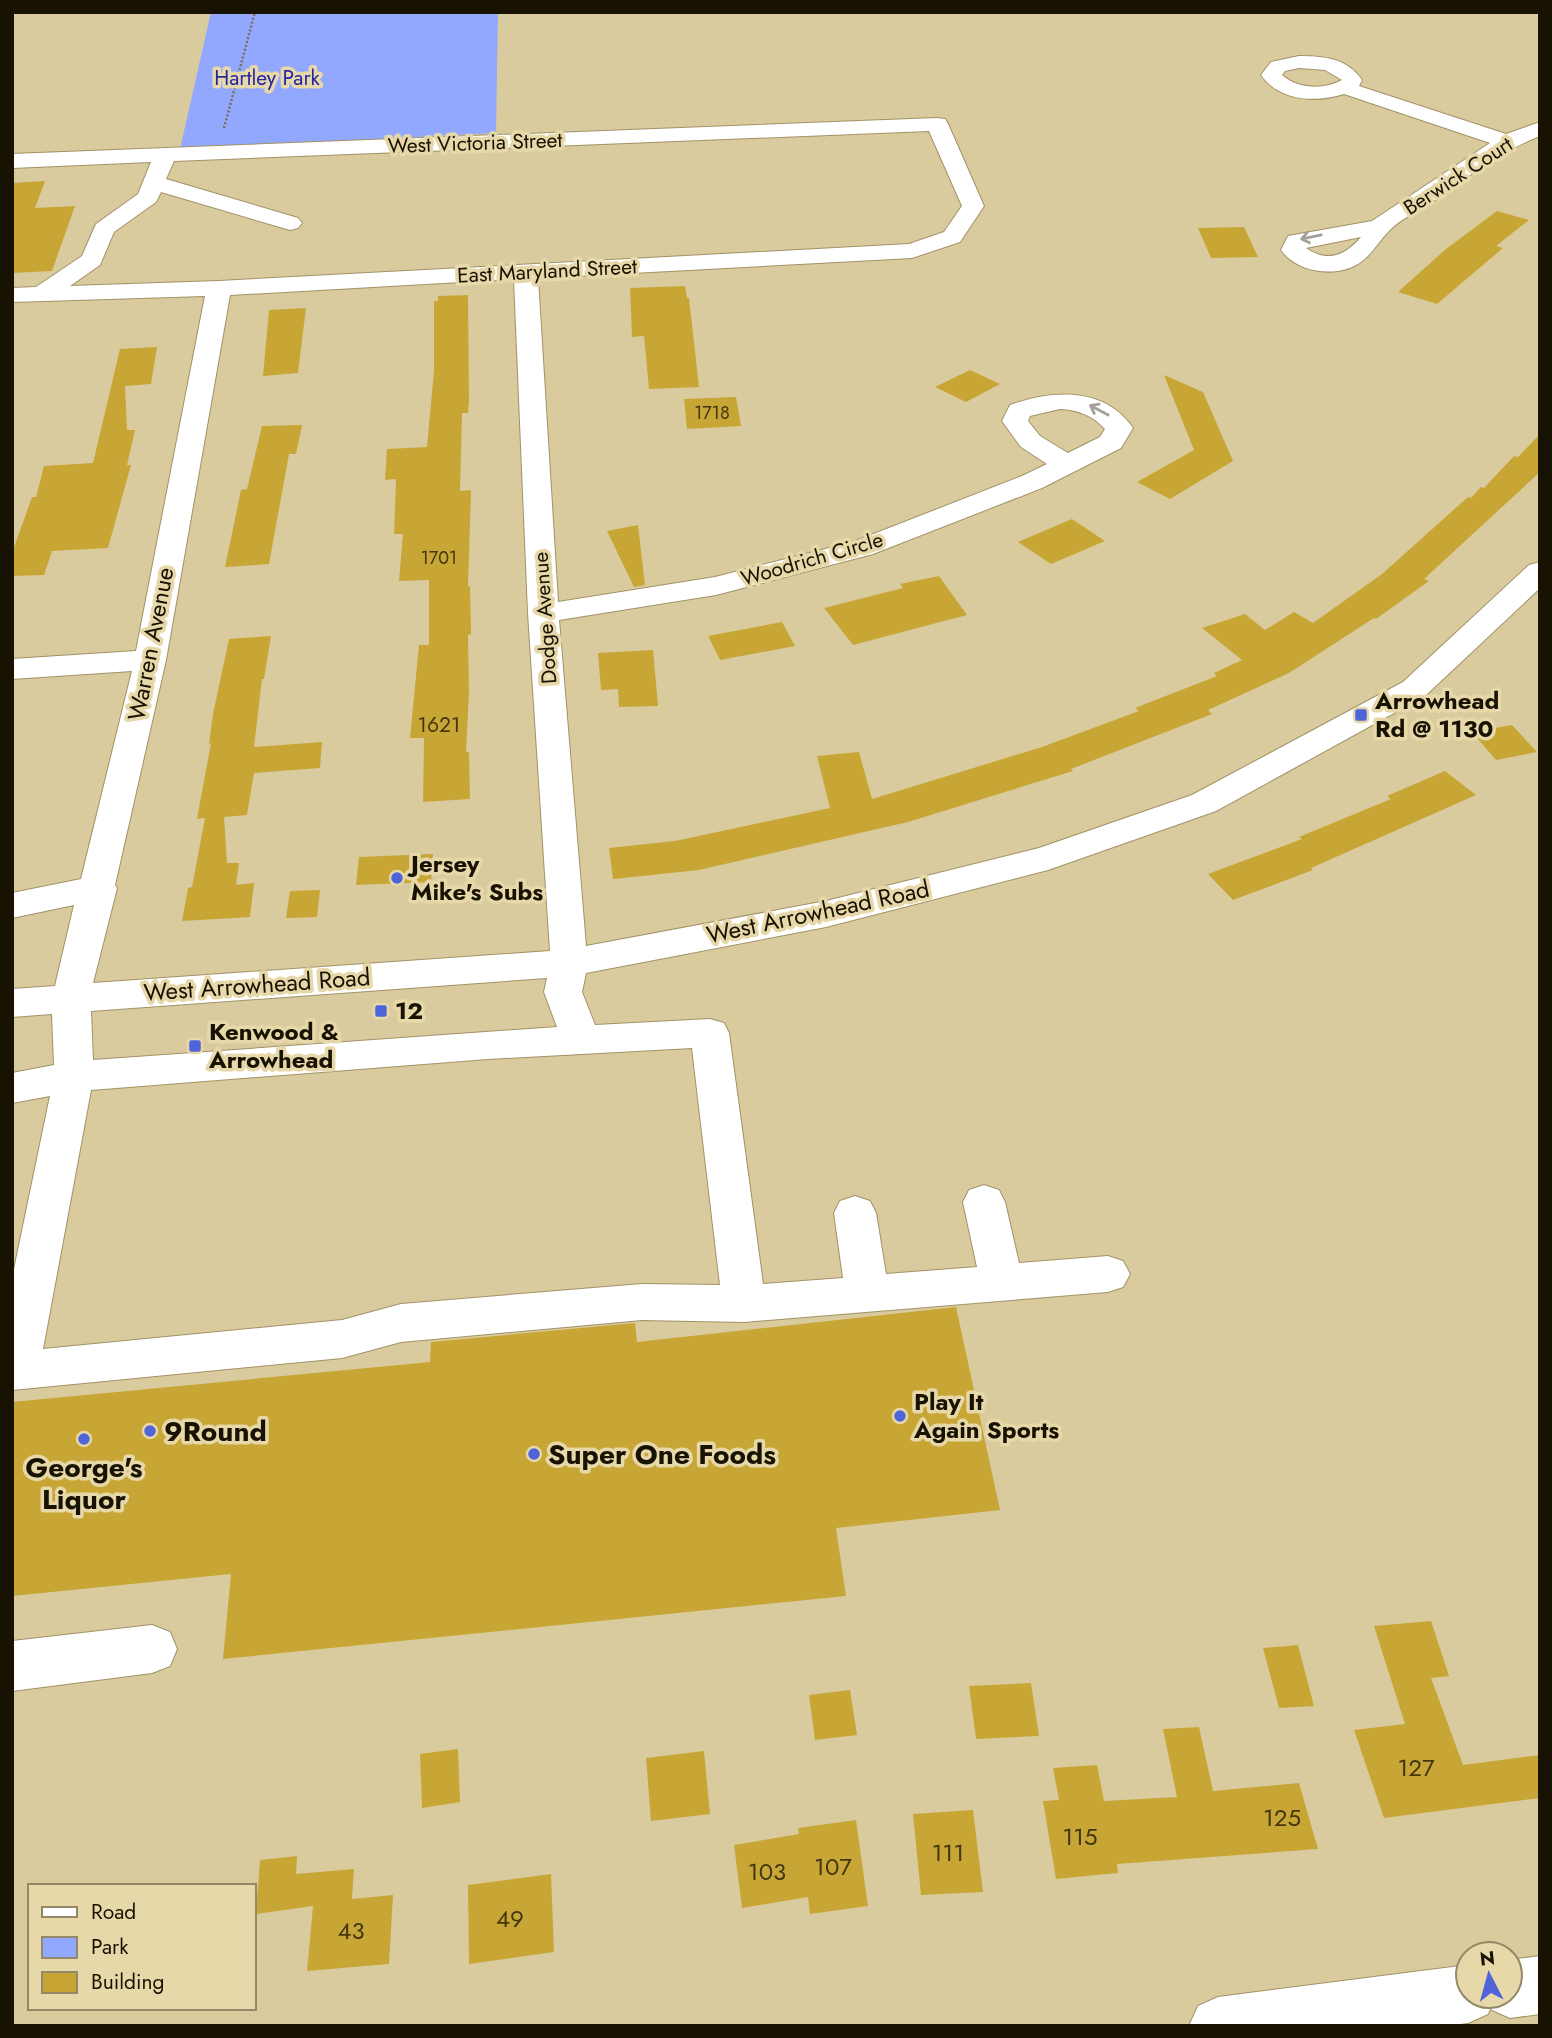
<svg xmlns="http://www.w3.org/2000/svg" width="1552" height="2038" viewBox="0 0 1552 2038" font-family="Jost,sans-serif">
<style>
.green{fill:#91a8fe}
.building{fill:#c7a636}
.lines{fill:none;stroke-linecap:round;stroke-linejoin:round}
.minor-casing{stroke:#a19267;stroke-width:2}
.path{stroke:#796e50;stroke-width:2.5;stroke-dasharray:2 2;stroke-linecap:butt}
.minor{fill:#fff;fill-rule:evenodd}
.oneway{stroke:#a3a09a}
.poi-dot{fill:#5064d9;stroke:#e7d8aa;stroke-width:2.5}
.labels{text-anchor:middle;stroke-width:7;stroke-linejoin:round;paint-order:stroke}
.far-number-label{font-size:18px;fill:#443710}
.far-park-label{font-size:21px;fill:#2525a4;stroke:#e7d8aa}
.far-street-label{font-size:21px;fill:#181203;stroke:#e7d8aa}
.number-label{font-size:21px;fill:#443710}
.street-label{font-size:24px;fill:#181203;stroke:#e7d8aa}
.poi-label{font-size:24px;font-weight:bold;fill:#181203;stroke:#e7d8aa;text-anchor:start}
.near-number-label{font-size:24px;fill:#443710}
.near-poi-label{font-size:28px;font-weight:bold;fill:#181203;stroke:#e7d8aa;text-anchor:start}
</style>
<rect width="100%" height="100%" fill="#dacb9e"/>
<!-- green -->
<path class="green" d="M211 12H498L496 133 180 149Z"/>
<!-- building -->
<path class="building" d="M45 181 35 208 75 206 52 271 12 273V183Z
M1497 211 1529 220 1496 246 1503 248 1437 304 1398 292 1446 249Z
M1244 227 1258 257 1211 258 1198 228Z
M685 286 687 298H689L699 387 649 389 644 336 632 337 630 288Z
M468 295 469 400 468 413H462L460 491 471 490 468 587 470 586 471 634 468 635 469 692 466 752H469L470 799 423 802 424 738H410L419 645H429V580L399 581 403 534H394L396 479 385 480 387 449 427 447 434 371V301H438V296Z
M306 308 298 373 263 376 269 310Z
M157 347 151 384 125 386 127 430H135L127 465H131L108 548 52 551 44 575 12 576V553L32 497H36L44 466 93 463 120 349Z
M970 370 1000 384 966 402 935 387Z
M1164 375 1203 392 1233 461 1170 499 1137 482 1194 450Z
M736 397 741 426 687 429 684 399Z
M302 425 296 454H289L269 564 225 567 241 490 247 489 262 426Z
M1540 434V472L1424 579 1429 581 1376 619 1374 618 1289 673 1208 710 1212 714 1071 769 1073 771 908 822 699 870 613 879 609 848 675 841 830 808 817 756 859 752 872 799 1042 747 1139 711 1135 708 1217 676 1214 673 1242 660 1202 628 1245 614 1265 630 1294 612 1313 623 1382 574 1468 497 1471 498 1481 487 1484 488 1514 456 1518 457Z
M1072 519 1105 541 1051 564 1018 542Z
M638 525 645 585 634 587 607 531Z
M939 576 967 615 853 645 824 608 903 588 900 584Z
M782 622 795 646 720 660 708 636Z
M271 636 264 679H262L254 747 322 742 320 768 254 773 247 815 224 817 227 863H239L236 885 254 883 250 917 182 921 188 888 192 887 205 818 197 819 211 743 209 744 213 714 229 639Z
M653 650 658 706 619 707 618 689 601 690 598 653Z
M1512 725 1537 752 1496 760 1472 732Z
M1445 771 1476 795 1311 868 1313 870 1233 900 1208 874 1302 839 1299 837 1391 799 1387 796Z
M433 854 431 882 356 885 359 857Z
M320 890 317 917 286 918 290 891Z
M956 1307 1000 1510 836 1528 846 1596 223 1659 231 1574 12 1596V1402L430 1362 431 1342 635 1323 637 1342Z
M1431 1621 1449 1676 1431 1678 1463 1765 1540 1755V1798L1384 1818 1354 1730 1405 1724 1374 1626Z
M1298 1645 1314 1706 1279 1708 1263 1648Z
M1031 1683 1039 1736 976 1739 969 1686Z
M850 1690 857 1735 815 1740 809 1695Z
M1199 1727 1213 1791 1299 1783 1318 1849 1117 1864 1118 1873 1056 1879 1043 1801 1059 1800 1053 1768 1097 1765 1104 1801 1177 1797 1163 1729Z
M458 1749 460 1802 422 1808 420 1754Z
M704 1751 710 1814 651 1821 646 1758Z
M973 1810 983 1892 921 1895 913 1814Z
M856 1820 868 1906 810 1914 808 1897 742 1908 734 1845 799 1834 798 1828Z
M297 1856 296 1874 354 1869 352 1899 393 1895 389 1964 307 1971 313 1906 256 1914 260 1860Z
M551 1874 554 1952 469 1964 468 1885Z"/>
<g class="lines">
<defs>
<path id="minor" d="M1299 56C1324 56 1347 58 1362 80L1359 86 1506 134 1540 122V136C1499 152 1465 179 1429 204 1416 212 1399 220 1389 231 1375 245 1370 260 1350 268 1327 276 1296 271 1281 250L1288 236 1372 221 1490 143 1344 94C1316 103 1279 101 1261 75L1271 62ZM1299 68 1325 70 1342 80C1323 90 1298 89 1282 75L1285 71ZM1361 237C1345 256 1327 263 1306 248Z
M937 118 945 119 948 124 984 206 960 242 912 258 538 278 558 602 715 577 853 542 1022 476 1047 464 1021 447 1002 421 1010 405C1052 390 1104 386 1133 428L1121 448 1042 488 873 554 716 595 559 620 586 946 826 901 1039 848 1192 795 1403 682 1529 565 1540 562V588L1425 696 1216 811 1048 870 826 927 586 973 582 992 595 1025 710 1019 724 1023 729 1033 763 1284 843 1278 834 1213 840 1201 855 1196 870 1201 876 1213 886 1274 977 1267 963 1202 969 1190 984 1185 999 1190 1005 1202 1019 1263 1108 1256 1123 1261 1130 1274 1123 1287 1108 1292 744 1322 642 1320 401 1342 342 1358 12 1390V1279L50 1096 12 1103V1073L54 1065 52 1014 12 1017V989L55 986 74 905 12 918V893L81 879 132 671 12 679V659L136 651 205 296 12 302V288L36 287 82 256 96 224 138 194 151 162 12 168V154ZM929 131 962 206 944 232 909 244 219 281 70 286 100 265 114 232 156 202 161 192 290 230 298 228 302 223 298 218 166 179 174 161ZM514 279 528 613 550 951 93 983 117 888 115 885 166 660 230 295ZM1060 409C1078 410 1092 415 1105 429L1100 437 1068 453 1040 436 1028 421 1030 416ZM547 978 544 992 557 1027 93 1060 91 1011ZM692 1048 720 1285 642 1284 401 1304 342 1320 43 1349 91 1090 488 1059Z
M152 1625 170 1632 177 1649 170 1666 152 1673 12 1691V1641Z
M1540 1956V2014L1510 2018 1490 2009 1488 2014 1468 2023 1444 2026H1189L1198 2006 1218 1997 1468 1965V1996H1510V1960Z"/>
</defs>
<!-- minor casing -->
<use href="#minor" class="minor-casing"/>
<!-- path -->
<path class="path" d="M224 128 255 12"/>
<!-- minor -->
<use href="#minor" class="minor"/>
</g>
<!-- one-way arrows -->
<defs><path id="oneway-shaft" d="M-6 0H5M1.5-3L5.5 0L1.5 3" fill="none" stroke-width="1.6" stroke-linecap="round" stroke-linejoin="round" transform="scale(1.75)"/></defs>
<g class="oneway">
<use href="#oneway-shaft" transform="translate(1311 237) rotate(168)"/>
<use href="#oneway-shaft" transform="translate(1099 410) rotate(-152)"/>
</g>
<!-- markers -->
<g class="poi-dot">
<rect x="1354" y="708" width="14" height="14" rx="3.5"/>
<circle cx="397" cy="878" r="7"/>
<rect x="374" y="1004" width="14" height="14" rx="3.5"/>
<rect x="188" y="1039" width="14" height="14" rx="3.5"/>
<circle cx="900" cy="1416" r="7"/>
<circle cx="150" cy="1431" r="7"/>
<circle cx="84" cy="1439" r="7"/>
<circle cx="534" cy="1454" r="7"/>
</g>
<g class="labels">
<!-- far-number labels -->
<g class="far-number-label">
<text x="712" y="419">1718</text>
<text x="439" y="564">1701</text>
</g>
<!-- far-park labels -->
<g class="far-park-label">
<text x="267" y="85">Hartley Park</text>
</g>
<!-- far-street labels -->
<g class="far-street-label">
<text transform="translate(475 143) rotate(-2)" y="7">West Victoria Street</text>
<text transform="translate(1458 176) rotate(-33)" y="7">Berwick Court</text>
<text transform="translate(547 271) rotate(-3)" y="7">East Maryland Street</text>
<text transform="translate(812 559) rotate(-16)" y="7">Woodrich Circle</text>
<text transform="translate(545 618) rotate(-94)" y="7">Dodge Avenue</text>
</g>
<!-- number labels -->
<g class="number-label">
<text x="439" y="732">1621</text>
</g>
<!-- street labels -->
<g class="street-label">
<text transform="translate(151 644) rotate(-79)" y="8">Warren Avenue</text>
<text transform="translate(818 912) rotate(-12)" y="8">West Arrowhead Road</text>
<text transform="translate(257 985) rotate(-4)" y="8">West Arrowhead Road</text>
</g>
<!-- poi labels -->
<g class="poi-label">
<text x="1375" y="709">Arrowhead<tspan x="1375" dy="28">Rd @ 1130</tspan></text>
<text x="411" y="872">Jersey<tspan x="411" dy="28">Mike's Subs</tspan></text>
<text x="395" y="1019">12</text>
<text x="209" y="1040">Kenwood &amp;<tspan x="209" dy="28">Arrowhead</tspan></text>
<text x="914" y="1410">Play It<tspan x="914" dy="28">Again Sports</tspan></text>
</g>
<!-- near-number labels -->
<g class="near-number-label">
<text x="1416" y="1776">127</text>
<text x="1282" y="1826">125</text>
<text x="1080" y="1845">115</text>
<text x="948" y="1861">111</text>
<text x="833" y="1875">107</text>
<text x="767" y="1880">103</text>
<text x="510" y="1927">49</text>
<text x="351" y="1939">43</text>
</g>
<!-- near-poi labels -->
<g class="near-poi-label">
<text x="164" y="1441">9Round</text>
<text x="548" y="1464">Super One Foods</text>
<text x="84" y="1477" text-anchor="middle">George's<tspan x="84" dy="32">Liquor</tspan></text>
</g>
</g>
<!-- border -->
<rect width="1552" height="2038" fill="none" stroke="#181203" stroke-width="28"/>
<!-- legend -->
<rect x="28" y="1884" width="228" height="126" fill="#e7d8aa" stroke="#948967" stroke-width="2"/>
<rect x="42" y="1907" width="35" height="10" fill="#ffffff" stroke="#948967" stroke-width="2"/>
<text x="91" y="1919" font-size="21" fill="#181203">Road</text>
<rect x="42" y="1937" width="35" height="21" fill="#91a8fe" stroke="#948967" stroke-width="2"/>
<text x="91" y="1954" font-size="21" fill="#181203">Park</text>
<rect x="42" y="1972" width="35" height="21" fill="#c7a636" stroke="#948967" stroke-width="2"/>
<text x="91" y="1989" font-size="21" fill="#181203">Building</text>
<!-- north arrow -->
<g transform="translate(1489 1975) rotate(354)"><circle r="33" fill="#e7d8aa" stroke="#948967" stroke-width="2"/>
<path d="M0-5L12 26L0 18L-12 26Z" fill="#5064d9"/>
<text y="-10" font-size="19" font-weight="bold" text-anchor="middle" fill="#181203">N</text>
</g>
</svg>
